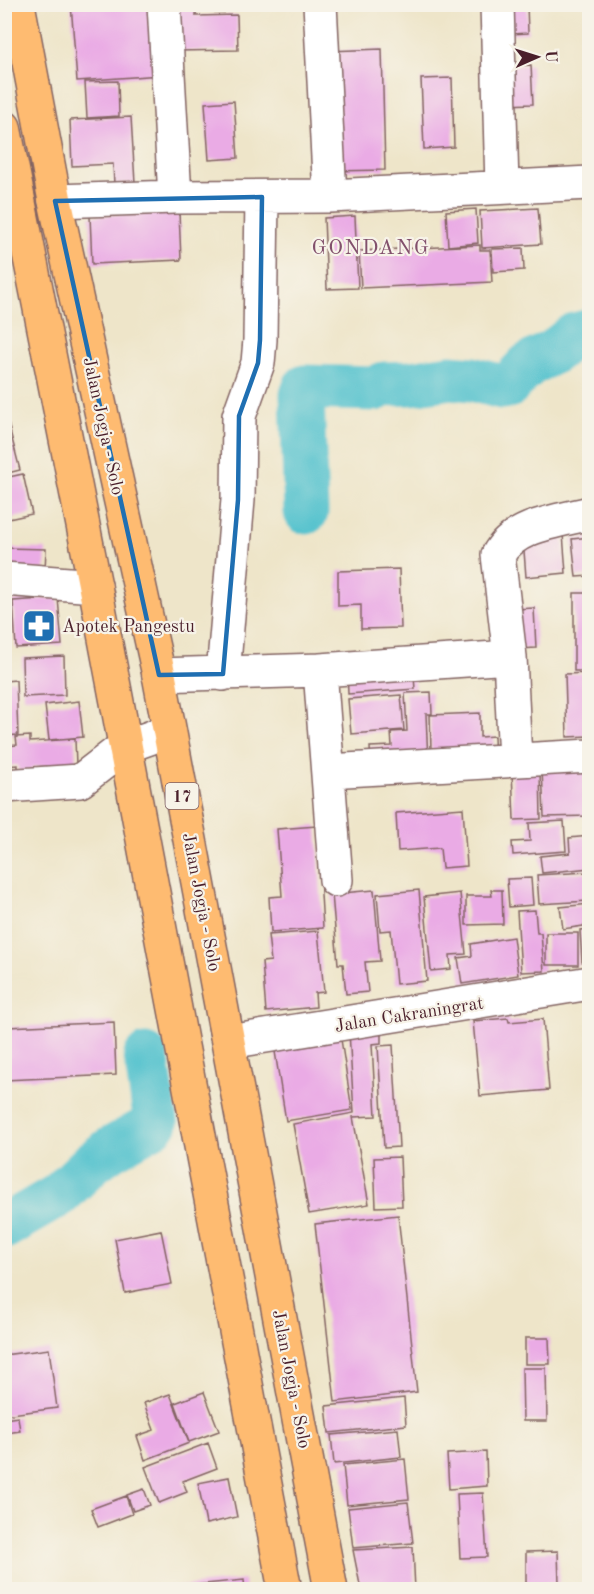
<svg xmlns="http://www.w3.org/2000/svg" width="594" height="1594" viewBox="0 0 594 1594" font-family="'Old Standard TT',serif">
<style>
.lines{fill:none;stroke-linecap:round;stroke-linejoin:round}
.river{stroke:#55c2ce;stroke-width:45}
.building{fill:#eaabe5}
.minor-casing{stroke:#836462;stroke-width:36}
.highway-casing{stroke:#836462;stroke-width:36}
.minor{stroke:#fff;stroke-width:33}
.highway{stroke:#febb71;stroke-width:33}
.marked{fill:none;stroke:#1f6fb2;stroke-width:4.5;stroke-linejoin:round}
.labels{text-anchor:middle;stroke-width:4.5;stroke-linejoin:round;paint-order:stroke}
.shield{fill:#f7f3e8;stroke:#7e5f64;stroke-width:1.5}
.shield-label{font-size:16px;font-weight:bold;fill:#4a1f2b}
.street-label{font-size:18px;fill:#4a1f2b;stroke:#f7f3e8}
.poi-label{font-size:18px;fill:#4a1f2b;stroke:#f7f3e8;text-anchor:start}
.quarter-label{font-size:21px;letter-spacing:1.5px;fill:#82506c;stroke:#f7f3e8}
</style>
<rect width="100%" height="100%" fill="#f7f3e8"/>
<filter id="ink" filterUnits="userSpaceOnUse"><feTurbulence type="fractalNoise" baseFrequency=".0167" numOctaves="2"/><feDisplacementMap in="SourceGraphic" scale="12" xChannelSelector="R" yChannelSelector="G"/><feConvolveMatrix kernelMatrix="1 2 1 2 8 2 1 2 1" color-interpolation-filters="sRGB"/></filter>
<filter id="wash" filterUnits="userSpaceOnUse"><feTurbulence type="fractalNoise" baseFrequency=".008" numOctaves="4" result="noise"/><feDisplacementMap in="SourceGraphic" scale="24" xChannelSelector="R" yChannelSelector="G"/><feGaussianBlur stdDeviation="1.35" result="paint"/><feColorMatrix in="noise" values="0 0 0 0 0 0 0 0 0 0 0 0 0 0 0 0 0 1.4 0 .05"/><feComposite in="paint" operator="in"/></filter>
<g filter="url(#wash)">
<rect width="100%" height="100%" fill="#eee5c9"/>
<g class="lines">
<!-- river -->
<path class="river" d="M306 512 302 395 305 387 375 389 384 384 411 383 450 377 472 379 502 387 508 386 528 365 553 352 574 335 590 331
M4 1227 59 1195 93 1162 111 1149 154 1125 156 1122 146 1056"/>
</g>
<g id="blocks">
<!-- building -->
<path class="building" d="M71 4H156L161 75 77 81Z
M510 4H527L528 33 511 34Z
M174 5H196V16L237 15 238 50 175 51Z
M382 49 385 170 332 171 328 51Z
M531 65 533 104 503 105 502 66Z
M452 78 454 147 424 149 421 79Z
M118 81 119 116 87 118 85 82Z
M234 101 238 158 209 160 205 103Z
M131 117 135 183 114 184 113 164 72 166 70 120Z
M538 208 541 244 482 248 480 211Z
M476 209 478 243 448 246 446 211Z
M179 212 181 260 92 264 90 216Z
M355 216 358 288 327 289 324 218Z
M480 245V250H490L492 282 361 288 359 251Z
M523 248 524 270 493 272 492 249Z
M4 395 8 413 4 414Z
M8 423 20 470 4 474V424Z
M23 474 32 514 4 520V478Z
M563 534 566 573 526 577 523 538Z
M590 537V576L576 577 572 539Z
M4 548 46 549 45 570 4 569Z
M399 569 401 628 361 629V605L338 606V571Z
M9 593 11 632H4V594Z
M574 593H590V671H574Z
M58 598 62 645 16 648 13 601Z
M534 608 536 648 518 649 516 609Z
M64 656 65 695 23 697 22 658Z
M413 665 415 689 348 694 347 669Z
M590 673V736L567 737 565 674Z
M16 680 18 735 4 736V681Z
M431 692 432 714H426L428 762 371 765 370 747 392 746 391 732 407 731 405 693Z
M401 695 404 730 351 734 348 699Z
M79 701 83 737 49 740 45 705Z
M480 713V737L494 736 495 761 431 750 430 715Z
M30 736V742L75 739 76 765 32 767V770L18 771V765L4 766V746L17 745 16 737Z
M588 767 590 816 544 817 542 768Z
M540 770 541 819 514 820 512 771Z
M463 808 467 866 442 868 440 848 398 851 396 813Z
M564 821 566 851 513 855 512 842 530 841 529 823Z
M317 826 323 928 271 932 269 897 282 896 277 829Z
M590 836V868L542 873 540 856 570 853 569 838Z
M587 872 589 901 539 904 537 875Z
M531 878 533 905 509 907 507 879Z
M374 890 380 961 365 962 368 992 346 994 343 964H338L332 894Z
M419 890 427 981 396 984 391 930 380 931 377 894Z
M491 890H502L503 924 466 925V896H492Z
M460 893 466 954 450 955 451 969 431 971 424 897Z
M590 904V925L563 929 560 907Z
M535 910 537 933H541L544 971 521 972 517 911Z
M590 929V961L582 962 580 930Z
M318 931 324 992 315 993 316 1007 266 1012 262 962 271 961 268 935Z
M546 933H578V965H546Z
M513 937 518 975 462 984 458 958 472 956 471 944Z
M508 1018 509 1022 543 1019 549 1090 480 1096 473 1021Z
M114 1022 116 1075 4 1080V1062H9L8 1027Z
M381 1030V1043L372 1044 376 1116 353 1117 369 1204 309 1214 293 1124 354 1113 349 1032Z
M340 1033 352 1110 286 1121 274 1045Z
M393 1045 399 1147 384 1148 378 1046Z
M400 1157 402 1206 376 1207 374 1158Z
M398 1215 417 1392 335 1402 315 1224Z
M161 1230 172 1284 125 1293 115 1239Z
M525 1338H549L550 1364H525Z
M49 1349 57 1408 4 1415V1355Z
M522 1368H546L547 1421H523Z
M204 1392 219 1431 189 1442 175 1403Z
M170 1394 189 1443 145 1460 137 1436 154 1430 144 1403Z
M404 1398 406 1425 329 1433 326 1406Z
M18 1417 20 1431 6 1433 4 1419Z
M398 1429 401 1457 334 1464 331 1435Z
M208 1443 217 1468 183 1481 187 1492 159 1503 145 1467Z
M486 1452 487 1486 449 1489 447 1454Z
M405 1459 409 1499 347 1505 343 1465Z
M229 1477 237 1517 206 1524 198 1483Z
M144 1489 150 1505 133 1511 127 1495Z
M483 1493 487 1557 460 1558 457 1494Z
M126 1496 132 1514 98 1527 91 1509Z
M408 1502 413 1543 353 1548 348 1508Z
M413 1547 415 1590H361L353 1550Z
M558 1551 559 1583 526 1584V1552Z
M244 1580 245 1590H166V1588Z
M561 1587V1590H526V1588Z"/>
</g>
</g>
<g filter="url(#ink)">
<use href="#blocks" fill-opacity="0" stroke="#836462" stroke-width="1.5"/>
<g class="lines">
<defs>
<path id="minor" d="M164 4 175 197
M320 4 330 196
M497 4 502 187
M55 201 175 197 330 196 590 183
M4 579 95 586
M320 670 510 657
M223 674 238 500 239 416 258 363 260 340 262 197
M159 675 320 670 336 880
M515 760 510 657 498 555C514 525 559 521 590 513
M328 771 590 756
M4 786 80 781 124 747 169 731
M229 1042 590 983"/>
<path id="highway" d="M18 4 55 201 159 675 331 1590
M4 127 95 586 285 1590"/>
</defs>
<!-- minor casing -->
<use href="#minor" class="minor-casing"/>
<!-- highway casing -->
<use href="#highway" class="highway-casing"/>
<!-- minor -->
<use href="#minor" class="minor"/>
<!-- highway -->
<use href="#highway" class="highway"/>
</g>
</g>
<!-- marked area -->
<path class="marked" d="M262 197 260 340 258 363 239 416 238 500 223 674 159 675 55 201Z"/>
<!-- icons -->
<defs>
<symbol id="pharmacy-square" viewBox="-11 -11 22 22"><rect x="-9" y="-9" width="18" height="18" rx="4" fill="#1f6fb2" stroke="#f7f3e8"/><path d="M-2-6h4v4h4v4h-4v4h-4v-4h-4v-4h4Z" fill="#fff"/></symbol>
</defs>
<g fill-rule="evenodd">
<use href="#pharmacy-square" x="20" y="607" width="38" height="38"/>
</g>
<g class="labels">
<!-- shield labels -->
<rect class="shield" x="165.5" y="783" width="33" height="26" rx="4.5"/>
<g class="shield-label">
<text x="182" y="802">17</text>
</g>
<!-- street labels -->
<g class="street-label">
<text transform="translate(104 426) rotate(78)" y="6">Jalan Jogja - Solo</text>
<text transform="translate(202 902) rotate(79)" y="6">Jalan Jogja - Solo</text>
<text transform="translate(409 1014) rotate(-9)" y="6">Jalan Cakraningrat</text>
<text transform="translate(292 1379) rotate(79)" y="6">Jalan Jogja - Solo</text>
</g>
<!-- poi labels -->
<g class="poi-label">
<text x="62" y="632">Apotek Pangestu</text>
</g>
<!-- quarter labels -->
<g class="quarter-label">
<text x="371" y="254">GONDANG</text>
</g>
</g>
<!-- margin -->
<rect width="594" height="1594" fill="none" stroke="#f7f3e8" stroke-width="24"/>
<!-- north arrow -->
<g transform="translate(537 57) rotate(87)" stroke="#f7f3e8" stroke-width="4.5" paint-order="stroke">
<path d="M0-4.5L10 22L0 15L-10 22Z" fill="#4a1f2b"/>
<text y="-9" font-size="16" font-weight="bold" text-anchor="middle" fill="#4a1f2b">U</text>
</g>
</svg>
